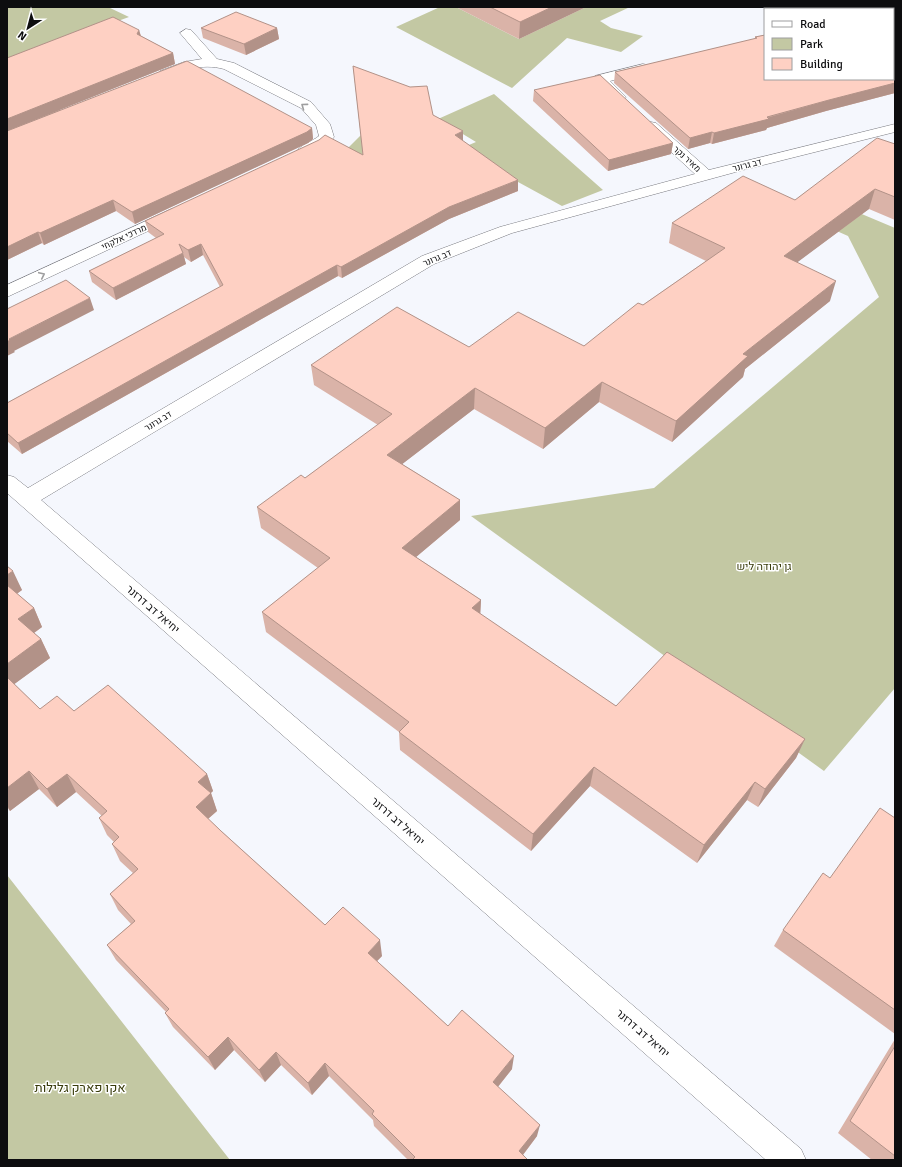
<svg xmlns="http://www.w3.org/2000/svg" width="902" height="1167" viewBox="0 0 902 1167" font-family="Signika,Heebo,sans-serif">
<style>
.green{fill:#c3c8a3}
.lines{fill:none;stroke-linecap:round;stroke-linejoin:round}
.minor-casing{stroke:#797a80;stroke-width:1}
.minor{fill:#fff;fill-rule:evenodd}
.wall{fill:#dab3a8}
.shaded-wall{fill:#b29288}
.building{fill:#fed0c3;stroke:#b29288}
.oneway{stroke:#9e9e9f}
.labels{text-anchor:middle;stroke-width:3;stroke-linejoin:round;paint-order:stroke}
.far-street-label{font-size:9px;fill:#0d0d0f;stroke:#fff}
.park-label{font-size:11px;fill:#383b0a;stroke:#fff}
.street-label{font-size:11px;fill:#0d0d0f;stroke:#fff}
.near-park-label{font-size:13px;fill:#383b0a;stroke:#fff}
</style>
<rect width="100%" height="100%" fill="#f5f7fd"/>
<!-- green -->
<path class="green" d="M7 7H108L129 17 7 61Z
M440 7H456L519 39 586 7H630L600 21 611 28 643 36 621 52 567 38 512 88 396 27Z
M494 94 603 190 562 206 485 164 410 185 347 149 367 129 431 161 476 142 438 119Z
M807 191 895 228V688L824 771 471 516 654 488 879 297 848 236 785 208Z
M7 875 230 1160H7Z"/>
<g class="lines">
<defs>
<path id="minor" d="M186 29 191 30 217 59 234 63 311 102 330 124 334 137C327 147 310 158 298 155L296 152C299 146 313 141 319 136L316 125 301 108 224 69C213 66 202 66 190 69 180 72 170 79 160 77L158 74 160 71 184 62 202 59 180 33Z
M643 64 648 65 650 68 648 71 610 81 626 97 624 100H614L593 79 595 76Z
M651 122 656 123 709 170 895 124V132L743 170 512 233 434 264 41 500 801 1149 806 1160H766L7 493V475L14 477 28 488 422 256 500 227 695 174 646 129 644 126 646 123Z
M172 209 178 211 180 214 178 217 7 297V285Z"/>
</defs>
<!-- minor casing -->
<use href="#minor" class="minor-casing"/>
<!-- minor -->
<use href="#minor" class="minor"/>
</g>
<!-- wall -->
<path class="wall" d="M456 7H586L519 39Z
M895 7V93L826 111 767 128 766 130 712 144 710 143 688 149 614 83 615 72 755 39V37Z
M201 28H277L279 39 246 55 203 38Z
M139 30 141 36 173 53 175 64 59 110 312 128 313 139 308 143 135 224 116 211 44 245 42 243 7 260V58Z
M353 66 433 115 463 141 518 180V191L449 219 342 278 338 276 22 454 7 441V403L220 287 203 255 191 262 184 257 186 264 116 300 92 282 89 271 156 238 148 232 145 221 363 155Z
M534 90 673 143 671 154 608 171 533 101Z
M895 144V220L869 209 797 262 830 301 745 369 743 377 672 442 599 402 543 449 474 409 402 464 460 500V520L416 557 481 600 480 614 616 706 805 739 796 758 758 807 747 800 697 863 590 786 531 851 400 750 399 732 266 632 262 612 318 568 261 528 257 507 305 478 378 425 314 385 311 365 469 347 584 346 706 261 669 243 672 223 795 200Z
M7 566 22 590 17 594 34 608 42 627 34 633 41 639 50 658 14 684 40 709 74 711 207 774 213 791 211 793 217 811 208 819 325 925 382 956 377 961 448 1026 512 1069 498 1087 537 1136 523 1155 528 1160H408L374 1126 373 1120 329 1076 312 1095 281 1065 265 1082 234 1050 215 1070 173 1027 165 1013 166 1012 116 960 107 945 131 924 118 910 110 894 133 873 120 861 112 844 114 842 107 835 99 818 102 816 76 792 57 807 39 789 10 811 7 807Z
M895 818V1034L774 946 783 930Z
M895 1039V1160H872L838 1133Z"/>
<!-- shaded-wall -->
<path class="shaded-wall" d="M552 7H586L519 39 520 22Z
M277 28 279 39 246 55 244 44Z
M139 30 142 40 137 34Z
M173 53 175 64 7 131V119Z
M895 83V93L826 111 767 128 766 130 712 144 714 133 829 100Z
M312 128 313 139 308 143 135 224 132 212Z
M463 131V142L455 135Z
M712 132 710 143 688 149 690 138Z
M673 143 671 154 608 171 609 160Z
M518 180V191L449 219 342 278 341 267 449 207Z
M875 189 869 209 779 276 784 256Z
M113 200 116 211 44 245 40 233Z
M38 232 42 243 7 260V247Z
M201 244 203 255 191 262 188 250Z
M183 253 186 264 116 300 113 288Z
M337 265 338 276 22 454 18 443Z
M836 281 830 301 745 369 743 377 672 442 676 421 743 354Z
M90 298 94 310 14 351 15 352 7 356V342L9 339Z
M602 382 599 402 543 449 545 428Z
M475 388 474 409 388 475 387 455Z
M460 500V520L403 568 402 548Z
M13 571 22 590 9 599 7 594V575Z
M481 600 480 620 472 608Z
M34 608 42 627 27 638 18 619Z
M41 639 50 658 9 688 7 684V664Z
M805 739 796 758 758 807 765 789Z
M594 767 590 786 531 851 533 834Z
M29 771 39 789 10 811 7 805V788Z
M67 774 76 792 57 807 47 789Z
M207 774 213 791 204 799 198 782Z
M755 782 747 800 697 863 704 845Z
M211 793 217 811 202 824 196 807Z
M380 940 382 956 370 968 368 953Z
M228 1037 234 1050 215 1070 208 1057Z
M276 1052 281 1065 265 1082 259 1070Z
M514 1056 512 1069 492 1094 493 1082Z
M325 1063 329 1076 312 1095 308 1083Z
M540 1125 537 1136 519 1160V1151Z"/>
<!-- building -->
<path class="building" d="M490 7H552L520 22Z
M874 7H895V83L829 100 767 117 769 119 714 133 712 132 690 138 615 72 757 38 755 37 765 35V79H893V9H866Z
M236 12 277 28 244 44 201 28Z
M113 17 139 30 137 34 173 53 7 119V58Z
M187 61 312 128 307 132 132 212 113 200 40 233 38 232 7 247V131Z
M353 66 410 87 427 86 433 115 463 131 455 135 518 180 449 207 341 267 337 265 18 443 7 433V403L223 285 201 244 188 250 179 244 183 253 113 288 89 271 164 234 145 221 319 140 325 135 363 155Z
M600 75 673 143 609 160 534 90Z
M877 138 895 144V197L875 189 784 256 836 281 743 354 748 356 676 421 602 382 545 428 475 388 387 455 460 500 402 548 481 600 472 608 616 706 667 652 805 739 765 789 755 782 704 845 594 767 533 834 399 732 409 722 262 612 330 558 257 507 301 475 305 478 392 414 311 365 397 307 469 347 518 312 584 346 638 303 643 305 725 248 672 223 743 176 795 200Z
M66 280 90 298 9 339 10 340 7 342V309Z
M7 566 13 571 7 575Z
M7 585 34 608 18 619 41 639 7 664Z
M7 677 40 709 57 696 74 711 108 685 207 774 198 782 211 793 196 807 221 831 325 925 343 907 380 940 368 953 448 1026 462 1010 514 1056 493 1082 540 1125 519 1151 528 1160H412L415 1157 372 1114 374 1111 325 1063 308 1083 276 1052 259 1070 228 1037 208 1057 165 1013 169 1009 107 945 135 921 110 894 138 869 112 844 119 837 99 818 107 811 67 774 47 789 29 771 7 788Z
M880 808 895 818V1010L783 930 823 873 830 878Z
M895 1046V1156L850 1121Z"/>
<!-- one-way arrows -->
<defs><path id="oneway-chevron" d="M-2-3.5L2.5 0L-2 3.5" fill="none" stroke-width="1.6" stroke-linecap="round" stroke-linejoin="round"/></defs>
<g class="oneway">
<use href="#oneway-chevron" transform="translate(304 106) rotate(-144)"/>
<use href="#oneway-chevron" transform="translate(42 275) rotate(-25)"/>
</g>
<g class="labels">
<!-- far-street labels -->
<g class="far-street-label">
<text transform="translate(687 159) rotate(42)" y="3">מאיר נקר</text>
<text transform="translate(747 165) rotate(-14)" y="3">דב גרונר</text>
<text transform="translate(124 237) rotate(-25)" y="3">מרדכי אלקחי</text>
<text transform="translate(437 258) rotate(-23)" y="3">דב גרונר</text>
<text transform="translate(158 421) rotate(-31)" y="3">דב גרונר</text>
</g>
<!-- park labels -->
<g class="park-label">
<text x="764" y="570">גן יהודה ליש</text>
</g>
<!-- street labels -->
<g class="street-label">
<text transform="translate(153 609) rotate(41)" y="4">יחיאל דב דרזנר</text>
<text transform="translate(398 821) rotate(41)" y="4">יחיאל דב דרזנר</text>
<text transform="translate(643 1033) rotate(41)" y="4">יחיאל דב דרזנר</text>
</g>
<!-- near-park labels -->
<g class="near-park-label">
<text x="80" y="1092">אקו פארק גלילות</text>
</g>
</g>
<!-- border -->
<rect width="902" height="1167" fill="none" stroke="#0d0d0f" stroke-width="16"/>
<!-- legend -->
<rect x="764" y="8" width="130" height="72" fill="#ffffff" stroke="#9e9e9f"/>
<rect x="772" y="21" width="20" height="6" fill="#ffffff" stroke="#9e9e9f"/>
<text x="800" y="28" font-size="12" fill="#0d0d0f">Road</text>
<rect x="772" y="38" width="20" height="12" fill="#c3c8a3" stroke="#9e9e9f"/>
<text x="800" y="48" font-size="12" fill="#0d0d0f">Park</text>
<rect x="772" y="58" width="20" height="12" fill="#fed0c3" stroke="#9e9e9f"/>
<text x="800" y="68" font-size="12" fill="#0d0d0f">Building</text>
<!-- north arrow -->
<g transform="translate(28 28) rotate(216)" stroke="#ffffff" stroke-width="3" paint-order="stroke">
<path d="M0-3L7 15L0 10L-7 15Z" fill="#0d0d0f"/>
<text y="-6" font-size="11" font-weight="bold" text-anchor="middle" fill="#0d0d0f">N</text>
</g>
</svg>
